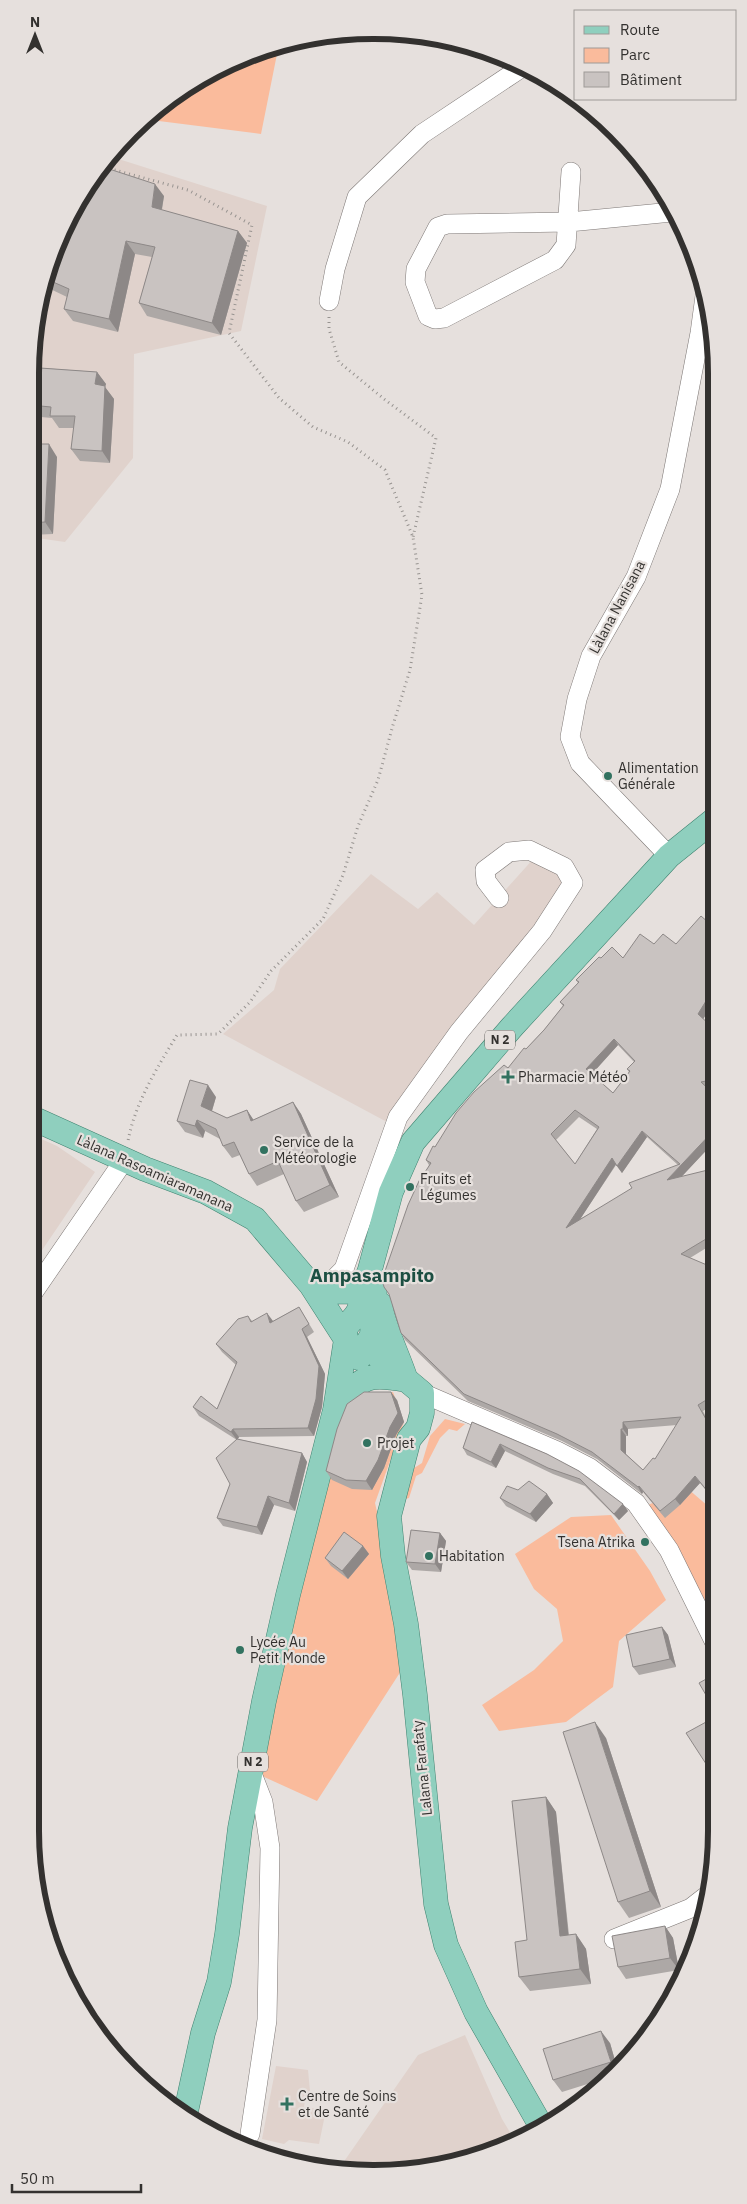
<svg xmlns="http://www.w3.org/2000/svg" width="747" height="2204" viewBox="0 0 747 2204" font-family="'IBM Plex Sans',sans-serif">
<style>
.built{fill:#e0d2cc}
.green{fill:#fabb9c}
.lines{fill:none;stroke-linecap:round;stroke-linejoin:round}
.minor-casing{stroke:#7d7775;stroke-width:20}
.major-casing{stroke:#3f8370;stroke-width:25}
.path{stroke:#979390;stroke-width:3;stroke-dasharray:1 4;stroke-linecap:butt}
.minor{stroke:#fff;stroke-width:19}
.major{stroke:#8fcfbe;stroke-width:24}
.wall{fill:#ada8a6;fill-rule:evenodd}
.shaded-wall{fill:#8d8887}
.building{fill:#c9c3c1;stroke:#8d8887;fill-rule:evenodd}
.poi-dot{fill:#327260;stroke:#e6e0dd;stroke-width:2}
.labels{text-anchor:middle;stroke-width:4.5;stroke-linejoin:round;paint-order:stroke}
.shield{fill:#e6e0dd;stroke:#696663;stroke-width:1}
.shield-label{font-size:12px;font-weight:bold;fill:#33312f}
.street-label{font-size:14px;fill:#33312f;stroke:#e6e0dd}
.poi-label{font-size:14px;fill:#33312f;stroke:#e6e0dd;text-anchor:start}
.district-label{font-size:19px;font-weight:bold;fill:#1c4f42;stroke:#e6e0dd}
.rim{fill:none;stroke:#33312f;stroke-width:6}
</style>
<rect width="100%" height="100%" fill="#e6e0dd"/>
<!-- built -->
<path class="built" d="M109 156 267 206 241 331 134 354 133 458 65 542 30 537V374L42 285 65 222 101 165Z
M535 857 573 883 387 1122 223 1034 274 990 280 969 371 874 418 909 437 892 474 925Z
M30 1134 57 1146 95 1172 30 1268Z
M465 2035 502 2119 514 2139 462 2162 396 2173 342 2172 345 2160 418 2055Z
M276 2066 308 2070 311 2102 305 2100 304 2107 326 2110 319 2144 289 2140 284 2144 262 2139Z"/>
<!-- green -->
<path class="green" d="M279 44 261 134 143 119 202 76 263 48Z
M393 1392 404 1422 375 1503 410 1657 317 1801 251 1771 340 1430 359 1402Z
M445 1419 465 1424 457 1431 449 1429 440 1438 422 1473 416 1476 409 1498 401 1500 411 1470 422 1463 430 1436Z
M687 1488 716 1513 717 1635 648 1505Z
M611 1515 650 1571 666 1600 619 1641 613 1687 566 1722 499 1731 482 1705 534 1670 563 1641 557 1609 534 1589 515 1554 571 1517Z"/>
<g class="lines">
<defs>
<path id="minor" d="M571 172 566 245 555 260 444 318 435 319 428 316 415 282 416 269 438 227 447 224 569 222 672 212
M329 301 335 269 357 197 422 134 521 68
M669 856 580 763 570 737 577 699 591 656 636 577 670 489 700 333 705 296
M324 1289 344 1269 398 1117 459 1032 542 931 573 883 564 867 529 850 509 852 485 870 486 881 499 898
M30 1297 125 1159
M422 1393 557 1451 590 1468 636 1503 669 1550 717 1647
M614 1939 691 1908 709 1894
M250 2134 267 2020 270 1848 263 1802 251 1771"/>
<path id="major" d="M30 1117 145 1169 206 1192 255 1219 311 1285 349 1344
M311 1285C335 1292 359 1301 370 1270
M380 1304C384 1329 398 1355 406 1380
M365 1345 422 1393V1413L418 1428 409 1439 389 1516 393 1556 406 1624 415 1695 436 1904 446 1945 476 2012 541 2126
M359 1358 372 1335 375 1288
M335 1410C362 1378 363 1372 406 1380
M185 2116 203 2033 219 1982 227 1934 240 1828 264 1701 288 1595 335 1410 346 1339 345 1330C348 1322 354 1320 359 1310L391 1192 413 1142 512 1027 669 856 715 819"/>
</defs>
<!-- minor casing -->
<use href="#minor" class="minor-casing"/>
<!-- major casing -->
<use href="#major" class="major-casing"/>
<!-- path -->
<path class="path" d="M100 166 188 190 252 225 229 333 279 398 313 427 348 442 385 470 413 537 422 595 410 670 393 725 378 780 358 826 343 875 323 919 271 971 250 1002 218 1034 177 1035C157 1068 135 1103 128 1141
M329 317V329L339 362 384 399 436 438 413 537"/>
<!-- minor -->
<use href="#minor" class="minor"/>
<!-- major -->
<use href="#major" class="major"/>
</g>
<!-- wall -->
<path class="wall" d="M164 196 162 210 238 231 247 243 221 335 147 316 139 303 152 257 135 254 118 332 73 321 64 309 67 297 42 285 65 222Z
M43 368 97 372 106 384 105 387 114 399 110 463 80 461 71 449 74 428H59L52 418 30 416V374Z
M30 444 57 457 53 534 30 535Z
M715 918V1000L703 1019 710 1025 715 1027 716 1086 707 1088 716 1096V1140L681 1177 716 1168V1242L690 1258 714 1268 716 1267V1403L703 1411 708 1421 716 1417V1497L713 1499 700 1483 680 1505 665 1518 643 1492 642 1494 597 1459 562 1441 468 1401 405 1340 401 1333 384 1274 429 1165 426 1160 435 1147 526 1049 544 1030 563 1006 560 1002 578 983 576 980 601 958H623L654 944H676ZM618 1045 634 1062 627 1069 629 1072 613 1093 592 1074ZM579 1117 597 1129 575 1164 556 1140ZM647 1137 678 1165 580 1219 616 1165 622 1173ZM677 1425 655 1459 643 1470 626 1454V1436H628V1429Z
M216 1097 212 1111 227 1118 247 1110 253 1120 293 1102 301 1114 339 1197 304 1212 296 1201 284 1174 257 1186 249 1174 240 1155 232 1158 223 1146 220 1139 205 1131 203 1138 185 1132 177 1121Z
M299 1307 314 1332 307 1337 325 1374 322 1407 314 1436 239 1437 238 1439 302 1453 307 1462 295 1511 274 1505 262 1535 223 1526 217 1518 230 1484 237 1440 199 1416 193 1407 217 1409 236 1365 222 1352 216 1344 248 1316 252 1321H273Z
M397 1400 404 1422 396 1435 384 1468 372 1490 352 1489 332 1480 326 1471Z
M472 1422 547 1454 628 1511 619 1520 585 1486 553 1474 505 1451 496 1468 467 1455 463 1448Z
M518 1490 547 1494 553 1503 536 1522 506 1506 500 1498Z
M440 1533 446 1541 441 1572 412 1570 406 1562Z
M363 1546 369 1554 348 1579 331 1566 325 1558Z
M716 1554 717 1581 713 1576Z
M662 1627 668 1635 676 1667 639 1675 633 1667Z
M717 1673V1705L713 1707 710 1702Z
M717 1716V1778L715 1779 710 1770Z
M606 1738 661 1907 629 1918 618 1902Z
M546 1797 556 1812 569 1935 576 1934 586 1949 591 1984 530 1991 519 1977 527 1940Z
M665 1926 673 1938 679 1970 626 1979 618 1967Z
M610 2043 618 2071 617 2073 613 2076 562 2092 553 2080Z"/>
<!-- shaded-wall -->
<path class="shaded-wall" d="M155 184 164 196 160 219 152 207Z
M238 231 247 243 221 335 212 323Z
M126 241 135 254 118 332 109 319Z
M97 372 106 384 105 387 114 399 110 463 102 451 95 384Z
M49 444 57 457 53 534 45 522Z
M714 988 715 990V1000L702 1021 698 1014Z
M614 1039 618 1045 590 1076 586 1069Z
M208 1085 216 1097 210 1117 201 1106Z
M293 1102 301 1114 339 1197 330 1185Z
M247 1110 255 1122 251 1121Z
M197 1120 205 1131 203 1138 195 1126Z
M716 1128V1140L672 1187 667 1180Z
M642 1131 647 1137 622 1173 617 1166Z
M612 1158 616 1164 570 1235 566 1228Z
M30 1187 38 1198 30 1217Z
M267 1313 273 1321 276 1331 270 1323Z
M302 1329 307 1337 325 1374 322 1407 314 1436 308 1428Z
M391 1392 397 1400 404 1422 396 1435 384 1468 372 1490 366 1481Z
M623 1422 628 1429V1436L623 1429Z
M233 1429 239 1437 237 1440 231 1432Z
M621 1429 626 1436V1457L621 1450Z
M500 1444 505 1451 496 1468 491 1462Z
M302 1453 307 1462 295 1511 289 1503Z
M695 1476 700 1483 680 1505 675 1499Z
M639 1486 643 1492 642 1494 638 1487Z
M547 1494 553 1503 536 1522 530 1514Z
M268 1496 274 1505 262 1535 257 1527Z
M623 1504 628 1511 619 1520 614 1514Z
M440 1533 446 1541 441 1572 435 1564Z
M363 1546 369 1554 348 1579 342 1571Z
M662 1627 668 1635 676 1667 670 1659Z
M595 1722 606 1738 661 1907 650 1891Z
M546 1797 556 1812 570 1951 560 1936Z
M665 1926 673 1938 679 1970 670 1958Z
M576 1934 586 1949 591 1984 580 1969Z
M601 2031 610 2043 618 2071V2072L611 2062Z"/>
<!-- building -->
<path class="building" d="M100 166 155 184 152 207 238 231 212 323 139 303 155 247 126 241 109 319 64 309 69 289 44 278 65 222Z
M31 365H40V368L97 372 95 384 105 386 102 451 71 449 75 416H50L51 407 30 405V374Z
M30 444H49L45 522 30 523Z
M701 916 709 923 715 918V988H714L698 1014 710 1025 715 1027 716 1079 701 1082 716 1096V1128L667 1180 716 1168V1233L681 1254 714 1268 716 1267V1394L698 1405 707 1421 716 1417V1493L714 1489 709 1493 695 1476 675 1499 660 1511 639 1486 638 1487 592 1452 557 1434 464 1394 401 1333 389 1294 384 1287 381 1274H384L408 1205 419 1181 431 1163 426 1160 433 1146 435 1147 456 1113 474 1092 504 1065 508 1068 524 1048 526 1049 544 1030 564 1005 560 1002 579 982 576 980 599 957 601 958 612 947 623 958 640 934 654 944 663 934 676 944ZM614 1039 635 1061 627 1069 630 1071 613 1093 586 1069ZM575 1110 599 1127 575 1164 551 1134ZM642 1131 680 1164 629 1183 632 1188 566 1228 612 1158 617 1166ZM681 1417 655 1459 653 1458 643 1470 621 1450V1429H623V1422Z
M190 1080 208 1085 201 1106 227 1118 247 1110 251 1121 293 1102 330 1185 296 1201 278 1161 249 1174 234 1142 223 1146 216 1129 197 1120 195 1126 177 1121Z
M299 1307 309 1324 302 1329 319 1366 316 1399 308 1428 233 1429 231 1432 193 1407 201 1396 217 1409 237 1362 216 1344 238 1319 248 1316 251 1322 267 1313 270 1323Z
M364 1392H391L398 1413 390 1427 378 1460 366 1481 346 1480 326 1471 337 1429 347 1404Z
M472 1422 547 1454 579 1471 623 1504 614 1514 580 1479 548 1468 500 1444 491 1462 463 1448Z
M237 1439 302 1453 289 1503 268 1496 257 1527 217 1518 230 1484 216 1458Z
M529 1481 547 1494 530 1514 500 1498 507 1486 518 1490Z
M411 1530 440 1533 435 1564 406 1562Z
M344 1532 363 1546 342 1571 325 1558Z
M716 1554 717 1576 716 1575 713 1576 706 1560Z
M662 1627 670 1659 633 1667 626 1635Z
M717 1673V1700L710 1702 699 1683Z
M717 1716V1768L716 1767 710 1770 686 1733Z
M595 1722 650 1891 618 1902 563 1732Z
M546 1797 560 1936 576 1934 580 1969 519 1977 515 1942 527 1940 512 1801Z
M665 1926 670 1958 618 1967 612 1936Z
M601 2031 611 2062 553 2080 543 2049Z"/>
<!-- markers -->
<g class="poi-dot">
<circle cx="608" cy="776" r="5"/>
<path d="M505.5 1069.5h5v5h5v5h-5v5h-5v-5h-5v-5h5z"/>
<circle cx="264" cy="1150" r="5"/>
<circle cx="410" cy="1187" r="5"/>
<circle cx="367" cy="1443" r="5"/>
<circle cx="645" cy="1542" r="5"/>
<circle cx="429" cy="1556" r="5"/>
<circle cx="240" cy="1650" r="5"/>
<path d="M284.5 2096.5h5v5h5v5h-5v5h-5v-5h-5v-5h5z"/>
</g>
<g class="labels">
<!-- shield labels -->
<g class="shield">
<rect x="485" y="1030.5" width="30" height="19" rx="4"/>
<rect x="238" y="1752.5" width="30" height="19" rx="4"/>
</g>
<g class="shield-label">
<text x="500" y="1044">N 2</text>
<text x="253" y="1766">N 2</text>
</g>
<!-- street labels -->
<g class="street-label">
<text transform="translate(617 607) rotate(-62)" y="5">Làlana Nanisana</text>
<text transform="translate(155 1173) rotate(24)" y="5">Làlana Rasoamiaramanana</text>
<text transform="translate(422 1768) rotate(-96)" y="5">Lalana Farafaty</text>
</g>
<!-- poi labels -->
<g class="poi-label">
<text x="618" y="773">Alimentation<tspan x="618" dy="16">Générale</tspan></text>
<text x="518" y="1082">Pharmacie Météo</text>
<text x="274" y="1147">Service de la<tspan x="274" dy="16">Météorologie</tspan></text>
<text x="420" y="1184">Fruits et<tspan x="420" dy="16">Légumes</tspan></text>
<text x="377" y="1448">Projet</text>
<text x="635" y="1547" text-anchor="end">Tsena Atrika</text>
<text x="439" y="1561">Habitation</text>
<text x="250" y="1647">Lycée Au<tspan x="250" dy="16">Petit Monde</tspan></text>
<text x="298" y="2101">Centre de Soins<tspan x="298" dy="16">et de Santé</tspan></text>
</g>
<!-- district labels -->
<g class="district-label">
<text x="372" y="1282">Ampasampito</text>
</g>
</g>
<!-- crop -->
<path d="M0 0H747V2204H0ZM373 39H374A334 334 0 0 1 708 373V1831A334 334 0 0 1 374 2165H373A334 334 0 0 1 39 1831V373A334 334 0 0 1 373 39Z" fill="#e6e0dd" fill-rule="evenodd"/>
<path class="rim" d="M373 39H374A334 334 0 0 1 708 373V1831A334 334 0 0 1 374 2165H373A334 334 0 0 1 39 1831V373A334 334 0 0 1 373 39Z"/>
<!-- legend -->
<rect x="574" y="10" width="162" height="90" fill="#e6e0dd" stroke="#9e9a97"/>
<rect x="584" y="26" width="25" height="8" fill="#8fcfbe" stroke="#9e9a97"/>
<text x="620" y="35" font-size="15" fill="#33312f">Route</text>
<rect x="584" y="48" width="25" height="15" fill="#fabb9c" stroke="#9e9a97"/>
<text x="620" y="60" font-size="15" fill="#33312f">Parc</text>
<rect x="584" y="72" width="25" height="15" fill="#c9c3c1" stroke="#9e9a97"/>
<text x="620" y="85" font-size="15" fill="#33312f">Bâtiment</text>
<!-- north arrow -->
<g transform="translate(35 35)" stroke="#e6e0dd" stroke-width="4" paint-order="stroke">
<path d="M0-4L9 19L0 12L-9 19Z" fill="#33312f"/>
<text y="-8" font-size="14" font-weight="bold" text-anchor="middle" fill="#33312f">N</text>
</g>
<!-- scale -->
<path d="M12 2184v8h129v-8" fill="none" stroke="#33312f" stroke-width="2.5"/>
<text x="20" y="2184" font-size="15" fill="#33312f" stroke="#e6e0dd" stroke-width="4" paint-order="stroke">50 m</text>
</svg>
